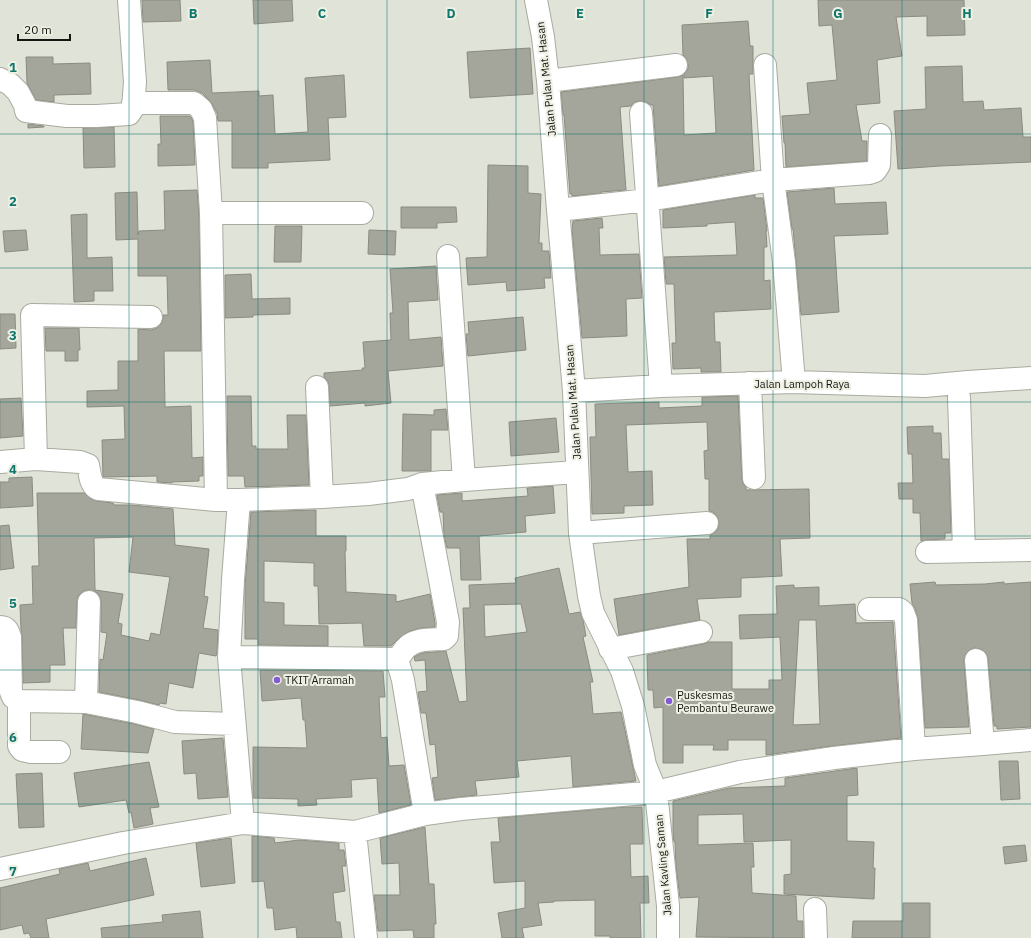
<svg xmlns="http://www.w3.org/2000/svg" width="1031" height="938" viewBox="0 0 1031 938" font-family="'IBM Plex Sans',sans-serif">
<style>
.building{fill:#a4a69b;stroke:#8a8c82;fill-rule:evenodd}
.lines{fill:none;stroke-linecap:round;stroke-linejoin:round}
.minor-casing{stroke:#a9aba0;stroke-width:24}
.minor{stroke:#fff;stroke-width:22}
.grid{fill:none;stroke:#0f766e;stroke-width:1;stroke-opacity:0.55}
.poi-dot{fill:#825ad4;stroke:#eef0e4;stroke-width:1.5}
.labels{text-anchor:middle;stroke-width:4;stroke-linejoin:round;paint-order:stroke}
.street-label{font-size:11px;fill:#151511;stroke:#eef0e4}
.poi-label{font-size:11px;fill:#151511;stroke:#eef0e4;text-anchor:start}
.grid-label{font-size:13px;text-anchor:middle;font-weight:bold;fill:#0f766e;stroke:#eef0e4;stroke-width:4;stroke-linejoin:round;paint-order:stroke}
</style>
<rect width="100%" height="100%" fill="#e0e3d7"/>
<!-- building -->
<path class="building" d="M142 0H180L181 21 143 22Z
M253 0H292L293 21 254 24Z
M818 0H964L965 35 927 36V16L896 17 902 56 877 60 880 103 856 105 862 141H867V161L786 167 785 143H784L782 116 810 114 807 83 837 80 832 25 819 26Z
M748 21 750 46H753V74H749L754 170 659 186 653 105H651L646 102 640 101 634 102 631 106 620 107 626 190 601 192V193L572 196V194H570L564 115H563L561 92 678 77 683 75 684 135 716 133 713 76 684 78V74L688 69V64L686 58 683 55 682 25Z
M530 48 533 94 470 98 467 52Z
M26 57H53V64L90 63 91 94 54 95V102L36 100 27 83Z
M210 60 212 93 259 91V96L273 95 275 134 308 132 305 78 344 75 346 117 328 118 330 160 268 163V168H232V121H218L217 113 212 104 209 100 202 93 194 90H168L167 62Z
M962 66 963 102 983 101 984 110 1021 108 1023 137H1031V162L940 166 898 169 894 111 926 109 925 67Z
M160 116H189L191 117 193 121 195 165 158 166V144H161Z
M28 124 44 126V127L28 128Z
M114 127 115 167 84 168 83 128Z
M488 165 528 166V193L541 194 539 243H542V251H549L551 278H544L545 288 507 291 506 282 468 285 466 258 487 257Z
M834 188 835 204 886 202 888 234 834 236 839 312 801 315 793 229H792L787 192Z
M197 190 199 214 201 351H164L165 407 191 406 192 458 203 457V476H199V481L172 482V483L157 482V476L103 477 102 440 125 439 124 406 87 407V391L118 390V361H138V329L151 330 157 328 162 323 163 318V315H168L167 276H138V239L116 240 115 193 137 192 138 235 139 231 165 230 164 191Z
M755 195V198H763L767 231H766L767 247H764V281L770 280 771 309 714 312 715 342H720L721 372H701V368L673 369 672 343H676L674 284H666L664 257 737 255 735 222 707 224V226L663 228V210Z
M401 207H456L457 222 437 223V228H401Z
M87 214V258L112 257 113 291H94V301L74 302 71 215Z
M602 218 603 228H599L600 255 639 254 642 298 626 299 627 336 582 338 572 230 573 221Z
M275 226H302L301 262H274Z
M26 230 28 250 5 252 3 231Z
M369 230 396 231 395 255 368 254Z
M436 266 438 300 408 302 409 340 441 337 443 366 388 371 391 403 365 406V403L330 406 329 386 328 381 324 377V373L363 370 362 368H365L363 342 391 340 390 313H393L390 269Z
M251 274 252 299 290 298V314L253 315V317L225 318V275Z
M0 314H15L16 348 0 349Z
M523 317 526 350 468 356 466 334H469L468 322Z
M45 328H79L80 350H78V361H65V351H46Z
M227 396H251L252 446H256V449H288L287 415H306L309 485 245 487 244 476H228Z
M738 396 742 479 743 484 746 487V490L809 489 810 538 780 539 782 576 741 578V597L697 599 700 620 619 635 614 599 689 587 687 539H710V535L714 533 718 529 719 522 717 516 713 512 709 511V479H705L704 451 708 450 707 422 626 425 628 472 652 471 653 505 624 506V513L592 514 590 437H596L595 404 659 402V408L702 406V397Z
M21 398 23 436 0 438V399Z
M446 409 448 430H431V471H402L403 414 434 415V410Z
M556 418 559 452 511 456 509 422Z
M933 426V433H941L942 459H949L951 533H945V539L927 540 921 541 920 513H913V499H899L898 483H913L912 454H908L907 427Z
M32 477 33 506 0 508V482H9V478Z
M553 486 555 513 525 516 526 532 479 536 481 580H461L460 548H447L444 535 443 512H440L437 495 462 493V501L528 496 527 488Z
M37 493H84L91 499 97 501 113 503 114 505H131L173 509 175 545 209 549 204 596 208 597 203 628 218 630 217 652 216 656 199 653 193 688 169 683 166 704 160 703 159 705 139 700 99 692 100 659 103 660 107 633 101 632V602L100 596 96 592 89 590 83 591 78 596 77 602 76 628H63L65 665H50V682L23 683 22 637 21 630 20 605 33 604 32 566H39ZM133 537 129 572 170 577 160 635 151 633 149 641 121 635 122 624 118 623 123 594 95 590 94 538Z
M316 510V536H346V551H345L346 592 396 595V602L430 594 435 623V627L422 628 410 631 399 638 391 646H364L362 623 319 624 318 586H314V563L264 561V602L284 603V625L328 626V646L258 645V639H245V585L251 512Z
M9 525 14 568 0 570V526Z
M559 568 569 614 580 612 583 620 586 636 583 637 593 682H590L593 714 621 712 636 781 573 787 571 756 517 761 519 777 475 781 477 795 435 800 432 778 438 777 435 744 430 745 426 713H421L418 692 427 691 425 660 415 661 414 657 422 653 446 651 459 702 467 701 463 608H470L469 585 516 583 515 578ZM521 604 527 632 485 637 484 605Z
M935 582 936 585 985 584 1004 582V584L1031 582V727L997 729V726H994L988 659 986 653 981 649 975 648 969 650 965 655 964 661 969 727 925 728 918 619 915 608 912 603 910 584Z
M794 585V588L819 587V606L855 604 856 623 893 622 901 738 832 746 766 755V740H728V750H713L714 745H683V763H663V707L654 708 653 690H648L647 655 703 644 708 642H732V689H769V680H782L780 637 740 639 739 615 777 614 776 586ZM799 620H816L820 724 793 725Z
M260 670 383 671 385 697H379L381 738 387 737 389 766 404 765 411 805 379 813 377 778 351 780 352 797 316 799 317 805 298 806V799L253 798V747L307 748 305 720H303L301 698 262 701Z
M83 714 134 724 154 729 148 753 81 749Z
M223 738 228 797 198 799 196 773 184 774 182 741Z
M999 761H1018L1020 799 1001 800Z
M149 762 159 807 150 808 153 824 134 828 131 812 129 813 126 800 79 807 74 773Z
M857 768 858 795 847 796V841L874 842 873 868H875L874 899 784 894V875L791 874V840L744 842 743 814 698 815V845L753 843 754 867H751L752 893 796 896 797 921H803V938L696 937 699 897 680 898 676 866 675 842H674L673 834V801L729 788 785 786V778Z
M42 773 44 827 19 828 16 774Z
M624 807H642L643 844H630L631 877 648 876 649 903H640L641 938H610V936H595V900L554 901V902L538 903 542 925 522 928 524 938H502L498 913 525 908V881L494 883 491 842H500L498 818Z
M425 827 429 884H434L436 924H434V938H414L413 930 378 931 374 895H400L399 863 382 864 380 838Z
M252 836 274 838 275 843 299 840 339 843V850H344L346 866H342L345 891 333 893 336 922H340L342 938H297L296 927 275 930 273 908H267L264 881 252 882Z
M231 838 235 883 201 887 196 843Z
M1025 845 1027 861 1005 864 1003 847Z
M146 858 154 895 46 919 49 938H31L29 933 24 934 22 925 0 930V888L60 874 59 869 88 863 90 871Z
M903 903H930V938H852L853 921H903Z
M200 911 203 938H102L101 928 163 922 162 915Z"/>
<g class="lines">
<defs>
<path id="minor" d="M536 0 543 37 548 81 558 210 574 391 580 533 589 596 593 613 622 671 633 706 645 765 656 792 668 906V938
M765 65 773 180 784 262 794 382
M0 79 10 84 18 92 25 105 26 111 67 116H97L129 114 133 108 135 82 129 0
M548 81 676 65
M133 103H194L201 109 205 118 211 213
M641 113 661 386
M558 210 648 200 773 180 869 173 875 171 879 165 880 135
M448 256 464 480
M750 383 754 478
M317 387 322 497
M574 391 661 386 794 382 925 386 968 382 1031 378
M959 397 964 551
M36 459 32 315 151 317
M0 462 36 459 80 462 88 465C90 474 90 485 98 489L216 500H239L322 497 368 494 408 489 422 484 464 480 577 472
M216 500 211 213H362
M239 500 233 580 229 657 243 823
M580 533 707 523
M927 552 1031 550
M869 609H899L903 612 906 620 914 749
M0 627C7 627 8 631 10 637L11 692 13 697 19 701 86 702 137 712 175 722 234 724
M610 649 701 632
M229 657 397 659 403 680 425 814
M397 659C401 656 403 650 407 647 417 638 431 640 444 639L447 636 448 622 422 484
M976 660 983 744
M19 701V746L22 750 31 752H59
M86 702 89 602
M355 832 366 938
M0 869 123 843 243 823 355 832 425 814 461 809 656 792 740 772 834 758 914 749 983 744 1031 740
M815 909 816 938"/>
</defs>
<!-- minor casing -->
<use href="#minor" class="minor-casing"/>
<!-- minor -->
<use href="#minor" class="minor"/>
</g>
<!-- grid -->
<path class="grid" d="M129 0V938M258 0V938M387 0V938M516 0V938M644 0V938M773 0V938M902 0V938M0 134H1031M0 268H1031M0 402H1031M0 536H1031M0 670H1031M0 804H1031"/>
<!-- markers -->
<g class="poi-dot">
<circle cx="277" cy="680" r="4"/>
<circle cx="669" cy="701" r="4"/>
</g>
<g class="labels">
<!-- street labels -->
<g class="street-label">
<text transform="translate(546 79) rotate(-96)" y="4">Jalan Pulau Mat. Hasan</text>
<text x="802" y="388">Jalan Lampoh Raya</text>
<text transform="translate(573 402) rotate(-94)" y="4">Jalan Pulau Mat. Hasan</text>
<text transform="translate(663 865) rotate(-95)" y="4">Jalan Kavling Saman</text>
</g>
<!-- poi labels -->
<g class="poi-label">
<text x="285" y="684">TKIT Arramah</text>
<text x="677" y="699">Puskesmas<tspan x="677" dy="13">Pembantu Beurawe</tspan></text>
</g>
</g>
<g class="grid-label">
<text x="193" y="18">B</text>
<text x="322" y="18">C</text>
<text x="451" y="18">D</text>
<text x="580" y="18">E</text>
<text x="709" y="18">F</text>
<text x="838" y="18">G</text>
<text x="967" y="18">H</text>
<text x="13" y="72">1</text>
<text x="13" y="206">2</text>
<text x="13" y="340">3</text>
<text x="13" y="474">4</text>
<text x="13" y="608">5</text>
<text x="13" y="742">6</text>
<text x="13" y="876">7</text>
</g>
<!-- scale -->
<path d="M18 34v6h52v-6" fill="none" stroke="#151511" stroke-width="2"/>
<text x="24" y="34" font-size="12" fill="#151511" stroke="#eef0e4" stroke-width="3" paint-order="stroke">20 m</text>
</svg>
